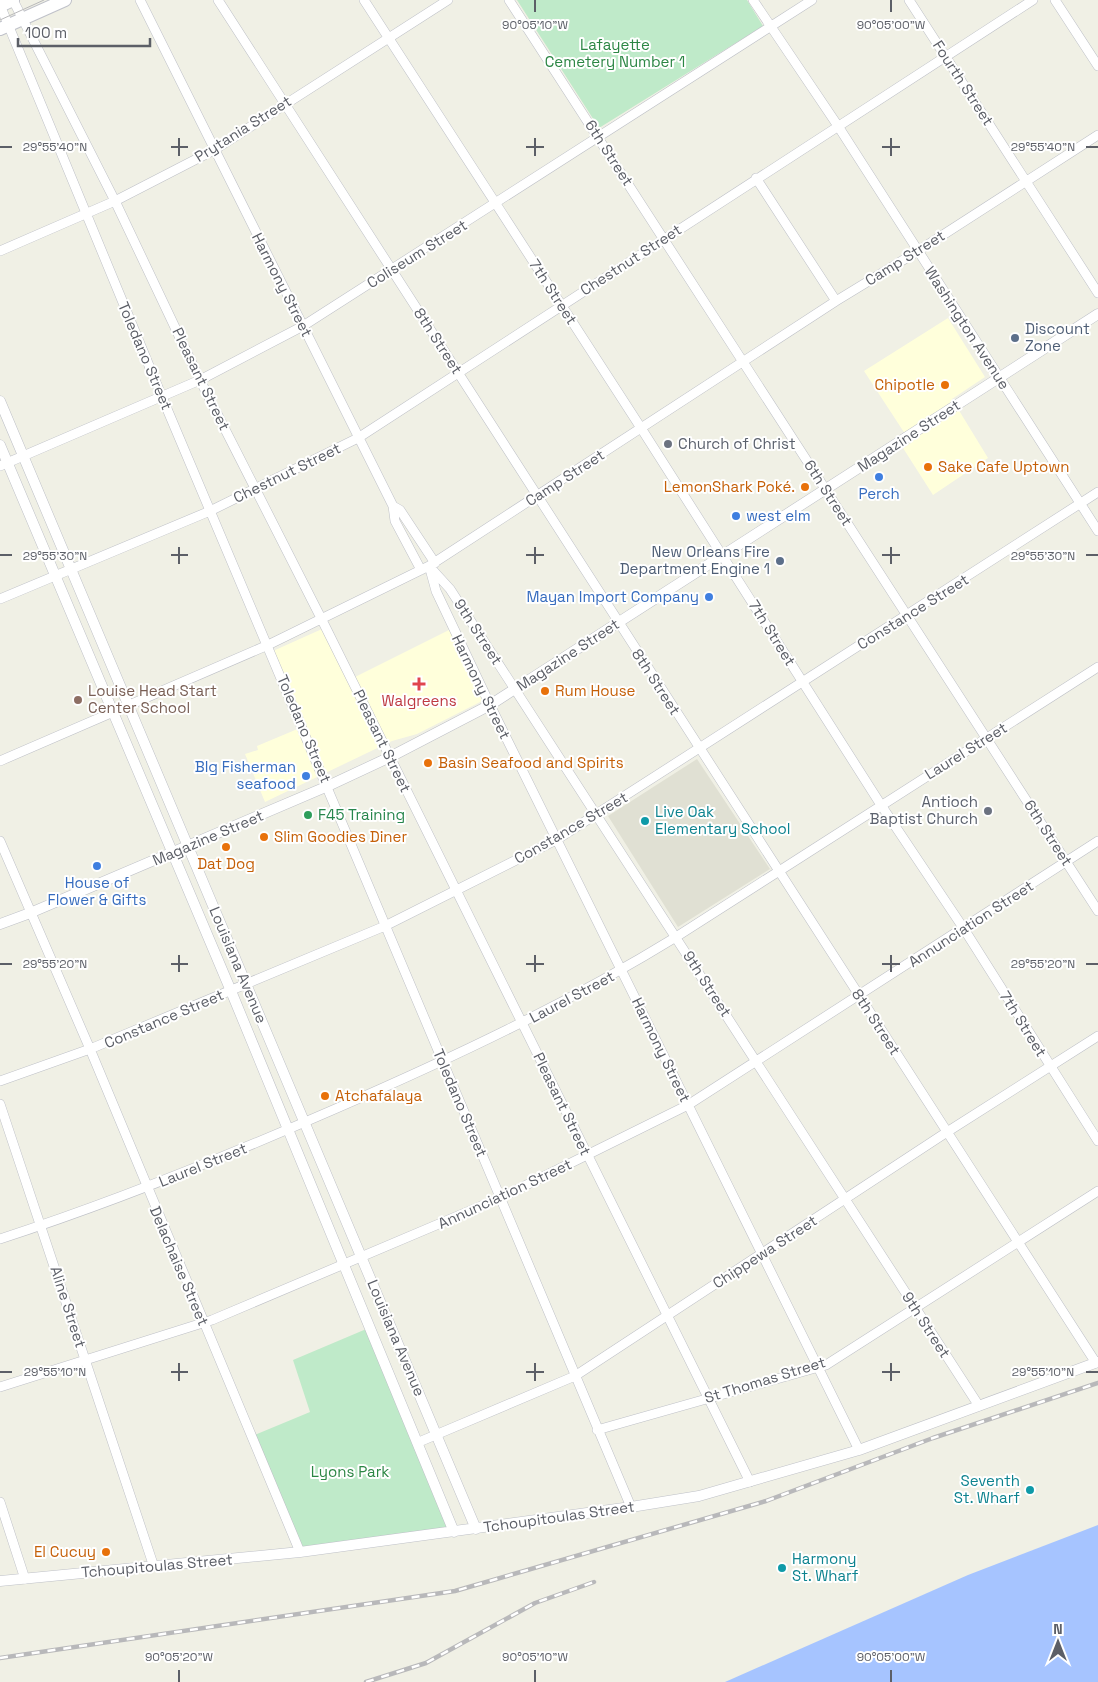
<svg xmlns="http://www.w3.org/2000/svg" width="1098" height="1682" viewBox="0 0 1098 1682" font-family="'Space Grotesk',sans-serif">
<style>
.commercial{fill:#ffffdb}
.education{fill:#e0e0d3}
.green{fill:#bfeac9}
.water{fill:#a6c4ff}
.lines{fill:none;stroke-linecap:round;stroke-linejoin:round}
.minor-casing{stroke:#bec0c7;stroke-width:10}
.tertiary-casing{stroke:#bec0c7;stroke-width:11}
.secondary-casing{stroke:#bfc1c9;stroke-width:14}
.minor{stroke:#fff;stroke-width:9}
.tertiary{stroke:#fff;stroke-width:10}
.secondary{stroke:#fff;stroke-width:12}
.tram{stroke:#b8b8ba;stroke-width:1}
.rail-casing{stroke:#b8b8ba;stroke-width:4.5}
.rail{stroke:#fff;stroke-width:2.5;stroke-dasharray:8;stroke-linecap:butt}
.ticks{fill:none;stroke:#5c5f67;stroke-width:2}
.service-dot{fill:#5c6f8a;stroke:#fff;stroke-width:2}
.food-dot{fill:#e8710a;stroke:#fff;stroke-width:2}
.worship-dot{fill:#6b7280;stroke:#fff;stroke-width:2}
.shop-dot{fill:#3f7fe0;stroke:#fff;stroke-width:2}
.health-dot{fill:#e0444e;stroke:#fff;stroke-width:2}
.education-dot{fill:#8d6e63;stroke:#fff;stroke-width:2}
.leisure-dot{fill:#2e9e5b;stroke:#fff;stroke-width:2}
.culture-dot{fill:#0f9aa8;stroke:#fff;stroke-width:2}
.labels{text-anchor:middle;stroke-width:4;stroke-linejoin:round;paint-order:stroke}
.park-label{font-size:15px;fill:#2c8644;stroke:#fff}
.street-label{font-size:15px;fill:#5c5f67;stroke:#fff}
.service-label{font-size:15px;fill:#4e5e75;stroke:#fff;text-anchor:start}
.food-label{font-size:15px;fill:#c56008;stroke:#fff;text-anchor:start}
.worship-label{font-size:15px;fill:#5b616d;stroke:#fff;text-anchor:start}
.shop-label{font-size:15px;fill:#366cbe;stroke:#fff}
.education-label{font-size:15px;fill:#785e54;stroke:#fff;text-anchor:start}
.health-label{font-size:15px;fill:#be3a42;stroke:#fff}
.culture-label{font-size:15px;fill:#0d838f;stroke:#fff;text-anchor:start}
.leisure-label{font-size:15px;fill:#27864d;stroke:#fff;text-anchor:start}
.ticks-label{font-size:12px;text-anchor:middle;fill:#5c5f67;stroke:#fff;stroke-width:4;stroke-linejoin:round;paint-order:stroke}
</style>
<rect width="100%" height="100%" fill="#f0f0e5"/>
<!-- commercial -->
<path class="commercial" d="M948 318 985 377 952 399 988 458 933 495 903 448 911 443 864 371Z
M322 629 347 681 451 629 484 700 417 734 392 741 265 802 245 754 258 750 257 746 307 725 273 651Z"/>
<!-- education -->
<path class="education" d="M697 759 770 869 678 927 608 816Z"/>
<!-- green -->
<path class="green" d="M517 0H747L763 26 599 128Z
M371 1327 454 1532 300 1552 252 1436 310 1412 293 1360Z"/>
<!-- water -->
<path class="water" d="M1098 1525V1682H725L968 1575Z"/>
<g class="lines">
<defs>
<path id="minor" d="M13 0 115 201 200 380 322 620 750 1482
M140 0 393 506 400 510 435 563
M218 0 1096 1363
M364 0 641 428 881 805 964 929 1098 1141
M509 0 1098 911
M753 0 838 126 1098 531
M909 0 1098 293
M1055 0 1098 66
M0 5 162 397 631 1507
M756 178 836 301
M0 251 115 201 214 150 448 0
M0 466 200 380 303 326 812 0
M393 506 395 521 421 570
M429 566 450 589 979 1406
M430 569 436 591 490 705 859 1450
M0 599 210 511 358 438 1033 0
M0 761 268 645 429 566 836 301 918 251 1098 135
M0 841 90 1049 300 1552
M0 1081 90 1049 385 926 556 840 1098 492
M0 1104 154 1567
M0 1239C114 1202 225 1157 335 1109 452 1058 567 1004 676 937L1098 667
M0 1387 212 1320 500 1198 587 1155 688 1105 1098 841
M597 1430 826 1365 1098 1191
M419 1442 575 1376 947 1132 1098 1036
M0 1502 25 1579"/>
<path id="tertiary" d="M0 401 476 1529
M0 445 231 991 454 1532
M0 924 30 913 328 786 390 757 490 705 1098 314
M0 1581 300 1552 631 1507 699 1496 859 1450 1098 1362"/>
<path id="secondary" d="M0 6 13 0
M0 29 65 0"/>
</defs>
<!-- minor casing -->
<use href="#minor" class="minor-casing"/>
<!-- tertiary casing -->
<use href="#tertiary" class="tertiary-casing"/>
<!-- secondary casing -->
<use href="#secondary" class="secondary-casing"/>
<!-- minor -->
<use href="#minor" class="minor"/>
<!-- tertiary -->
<use href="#tertiary" class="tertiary"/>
<!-- secondary -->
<use href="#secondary" class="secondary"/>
<!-- tram -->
<path class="tram" d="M0 20 44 0"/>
<defs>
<path id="rail" d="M0 1658 455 1591 766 1501 933 1438 1098 1383
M366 1682 426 1663 535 1603 594 1582"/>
</defs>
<!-- rail casing -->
<use href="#rail" class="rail-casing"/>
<!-- rail -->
<use href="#rail" class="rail"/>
</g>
<!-- ticks -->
<path class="ticks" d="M535 0V12M891 0V12M179 138V156M535 138V156M891 138V156M0 147H12M171 147H188M526 147H544M882 147H900M1086 147H1098M179 547V564M535 547V564M891 547V564M0 555H12M171 555H188M526 555H544M882 555H900M1086 555H1098M179 955V972M535 955V972M891 955V972M0 964H12M171 964H188M526 964H544M882 964H900M1086 964H1098M179 1363V1381M535 1363V1381M891 1363V1381M0 1372H12M171 1372H188M526 1372H544M882 1372H900M1086 1372H1098M179 1670V1682M535 1670V1682M891 1670V1682"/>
<!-- markers -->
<g class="service-dot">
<circle cx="1015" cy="338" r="5"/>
<circle cx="780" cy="561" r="5"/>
</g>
<g class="food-dot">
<circle cx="945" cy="385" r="5"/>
<circle cx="928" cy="467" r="5"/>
<circle cx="805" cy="487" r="5"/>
<circle cx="545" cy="691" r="5"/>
<circle cx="428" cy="763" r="5"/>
<circle cx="264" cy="837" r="5"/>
<circle cx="226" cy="847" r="5"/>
<circle cx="325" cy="1096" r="5"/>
<circle cx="106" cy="1552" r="5"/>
</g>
<g class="worship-dot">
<circle cx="668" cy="444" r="5"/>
<circle cx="988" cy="811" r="5"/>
</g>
<g class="shop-dot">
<circle cx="879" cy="477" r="5"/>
<circle cx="736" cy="516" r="5"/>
<circle cx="709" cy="597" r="5"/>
<circle cx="306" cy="776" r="5"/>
<circle cx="97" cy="866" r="5"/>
</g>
<path class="health-dot" d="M416.5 676.5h5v5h5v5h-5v5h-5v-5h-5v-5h5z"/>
<circle class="education-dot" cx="78" cy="700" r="5"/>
<circle class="leisure-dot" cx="308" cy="815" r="5"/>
<g class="culture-dot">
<circle cx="645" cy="821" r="5"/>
<circle cx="1030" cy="1490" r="5"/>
<circle cx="782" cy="1568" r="5"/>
</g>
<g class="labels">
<!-- park labels -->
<g class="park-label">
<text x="615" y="50">Lafayette<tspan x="615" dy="17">Cemetery Number 1</tspan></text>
<text x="350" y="1477">Lyons Park</text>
</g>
<!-- street labels -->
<g class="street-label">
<text transform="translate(963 83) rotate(57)" y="5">Fourth Street</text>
<text transform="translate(243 129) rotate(-32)" y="5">Prytania Street</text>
<text transform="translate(609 153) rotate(57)" y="5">6th Street</text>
<text transform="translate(417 254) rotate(-32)" y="5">Coliseum Street</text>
<text transform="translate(905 258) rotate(-32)" y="5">Camp Street</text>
<text transform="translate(631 260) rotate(-33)" y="5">Chestnut Street</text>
<text transform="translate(282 285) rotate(63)" y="5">Harmony Street</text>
<text transform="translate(553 292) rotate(57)" y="5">7th Street</text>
<text transform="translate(967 328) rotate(57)" y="5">Washington Avenue</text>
<text transform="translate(438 341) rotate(57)" y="5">8th Street</text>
<text transform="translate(145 356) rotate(67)" y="5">Toledano Street</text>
<text transform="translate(201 379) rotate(64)" y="5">Pleasant Street</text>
<text transform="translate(909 436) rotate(-33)" y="5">Magazine Street</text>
<text transform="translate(287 473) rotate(-26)" y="5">Chestnut Street</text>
<text transform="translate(565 478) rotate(-33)" y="5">Camp Street</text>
<text transform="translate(828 493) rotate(57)" y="5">6th Street</text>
<text transform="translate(913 612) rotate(-32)" y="5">Constance Street</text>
<text transform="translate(478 632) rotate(57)" y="5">9th Street</text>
<text transform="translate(772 633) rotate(58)" y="5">7th Street</text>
<text transform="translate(568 655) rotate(-33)" y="5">Magazine Street</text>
<text transform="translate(656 682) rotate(57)" y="5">8th Street</text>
<text transform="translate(481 687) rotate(64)" y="5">Harmony Street</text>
<text transform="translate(304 729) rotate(67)" y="5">Toledano Street</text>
<text transform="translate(382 741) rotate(64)" y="5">Pleasant Street</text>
<text transform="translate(966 751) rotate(-32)" y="5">Laurel Street</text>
<text transform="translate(571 828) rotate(-30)" y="5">Constance Street</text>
<text transform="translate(1048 833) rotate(57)" y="5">6th Street</text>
<text transform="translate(208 838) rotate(-23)" y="5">Magazine Street</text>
<text transform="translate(971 924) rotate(-33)" y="5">Annunciation Street</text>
<text transform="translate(238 965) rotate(67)" y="5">Louisiana Avenue</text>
<text transform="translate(707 984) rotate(57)" y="5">9th Street</text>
<text transform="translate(572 997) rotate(-28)" y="5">Laurel Street</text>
<text transform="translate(164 1019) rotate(-23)" y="5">Constance Street</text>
<text transform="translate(876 1022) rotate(57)" y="5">8th Street</text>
<text transform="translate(1023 1024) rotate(58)" y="5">7th Street</text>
<text transform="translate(661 1050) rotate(64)" y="5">Harmony Street</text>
<text transform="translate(460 1103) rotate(67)" y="5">Toledano Street</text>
<text transform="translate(562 1104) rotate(64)" y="5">Pleasant Street</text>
<text transform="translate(203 1165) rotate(-22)" y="5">Laurel Street</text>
<text transform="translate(505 1194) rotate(-25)" y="5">Annunciation Street</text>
<text transform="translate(765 1252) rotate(-33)" y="5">Chippewa Street</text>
<text transform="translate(179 1266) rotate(67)" y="5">Delachaise Street</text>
<text transform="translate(68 1307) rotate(72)" y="5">Aline Street</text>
<text transform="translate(926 1325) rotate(57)" y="5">9th Street</text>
<text transform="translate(396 1338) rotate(67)" y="5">Louisiana Avenue</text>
<text transform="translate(765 1380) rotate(-17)" y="5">St Thomas Street</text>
<text transform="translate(559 1517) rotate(-8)" y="5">Tchoupitoulas Street</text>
<text transform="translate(157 1566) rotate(-5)" y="5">Tchoupitoulas Street</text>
</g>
<!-- service labels -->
<g class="service-label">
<text x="1025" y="334">Discount<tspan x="1025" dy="17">Zone</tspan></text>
<text x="770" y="557" text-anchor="end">New Orleans Fire<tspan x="770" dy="17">Department Engine 1</tspan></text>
</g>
<!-- food labels -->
<g class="food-label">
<text x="935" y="390" text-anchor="end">Chipotle</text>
<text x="938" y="472">Sake Cafe Uptown</text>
<text x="795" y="492" text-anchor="end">LemonShark Poké.</text>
<text x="555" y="696">Rum House</text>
<text x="438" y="768">Basin Seafood and Spirits</text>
<text x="274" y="842">Slim Goodies Diner</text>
<text x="226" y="869" text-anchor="middle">Dat Dog</text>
<text x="335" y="1101">Atchafalaya</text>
<text x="96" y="1557" text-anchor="end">El Cucuy</text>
</g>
<!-- worship labels -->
<g class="worship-label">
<text x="678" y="449">Church of Christ</text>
<text x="978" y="807" text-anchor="end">Antioch<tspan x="978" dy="17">Baptist Church</tspan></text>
</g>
<!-- shop labels -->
<g class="shop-label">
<text x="879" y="499">Perch</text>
<text x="746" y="521" text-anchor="start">west elm</text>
<text x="699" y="602" text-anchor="end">Mayan Import Company</text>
<text x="296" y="772" text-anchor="end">BIg Fisherman<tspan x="296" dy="17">seafood</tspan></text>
<text x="97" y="888">House of<tspan x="97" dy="17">Flower &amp; Gifts</tspan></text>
</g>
<!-- education labels -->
<g class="education-label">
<text x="88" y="696">Louise Head Start<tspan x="88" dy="17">Center School</tspan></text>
</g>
<!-- health labels -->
<g class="health-label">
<text x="419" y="706">Walgreens</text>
</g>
<!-- culture labels -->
<g class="culture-label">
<text x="655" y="817">Live Oak<tspan x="655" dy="17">Elementary School</tspan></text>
<text x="1020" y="1486" text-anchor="end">Seventh<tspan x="1020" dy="17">St. Wharf</tspan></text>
<text x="792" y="1564">Harmony<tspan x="792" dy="17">St. Wharf</tspan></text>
</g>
<!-- leisure labels -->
<g class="leisure-label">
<text x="318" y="820">F45 Training</text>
</g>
</g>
<g class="ticks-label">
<text x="535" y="29">90°05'10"W</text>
<text x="891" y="29">90°05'00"W</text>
<text x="55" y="151">29°55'40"N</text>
<text x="1043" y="151">29°55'40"N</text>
<text x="55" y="560">29°55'30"N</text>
<text x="1043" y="560">29°55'30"N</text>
<text x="55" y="968">29°55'20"N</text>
<text x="1043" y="968">29°55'20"N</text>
<text x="55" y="1376">29°55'10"N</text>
<text x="1043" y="1376">29°55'10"N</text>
<text x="179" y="1661">90°05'20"W</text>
<text x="535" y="1661">90°05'10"W</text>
<text x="891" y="1661">90°05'00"W</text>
</g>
<!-- north arrow -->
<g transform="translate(1058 1642)" stroke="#ffffff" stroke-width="4" paint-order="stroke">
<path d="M0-4L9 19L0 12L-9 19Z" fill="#5c5f67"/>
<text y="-8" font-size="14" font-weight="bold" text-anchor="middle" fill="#5c5f67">N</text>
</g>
<!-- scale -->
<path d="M18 38v8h132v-8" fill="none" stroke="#5c5f67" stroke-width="2.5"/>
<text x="25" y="38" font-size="15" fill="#5c5f67" stroke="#ffffff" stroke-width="4" paint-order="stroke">100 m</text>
</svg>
